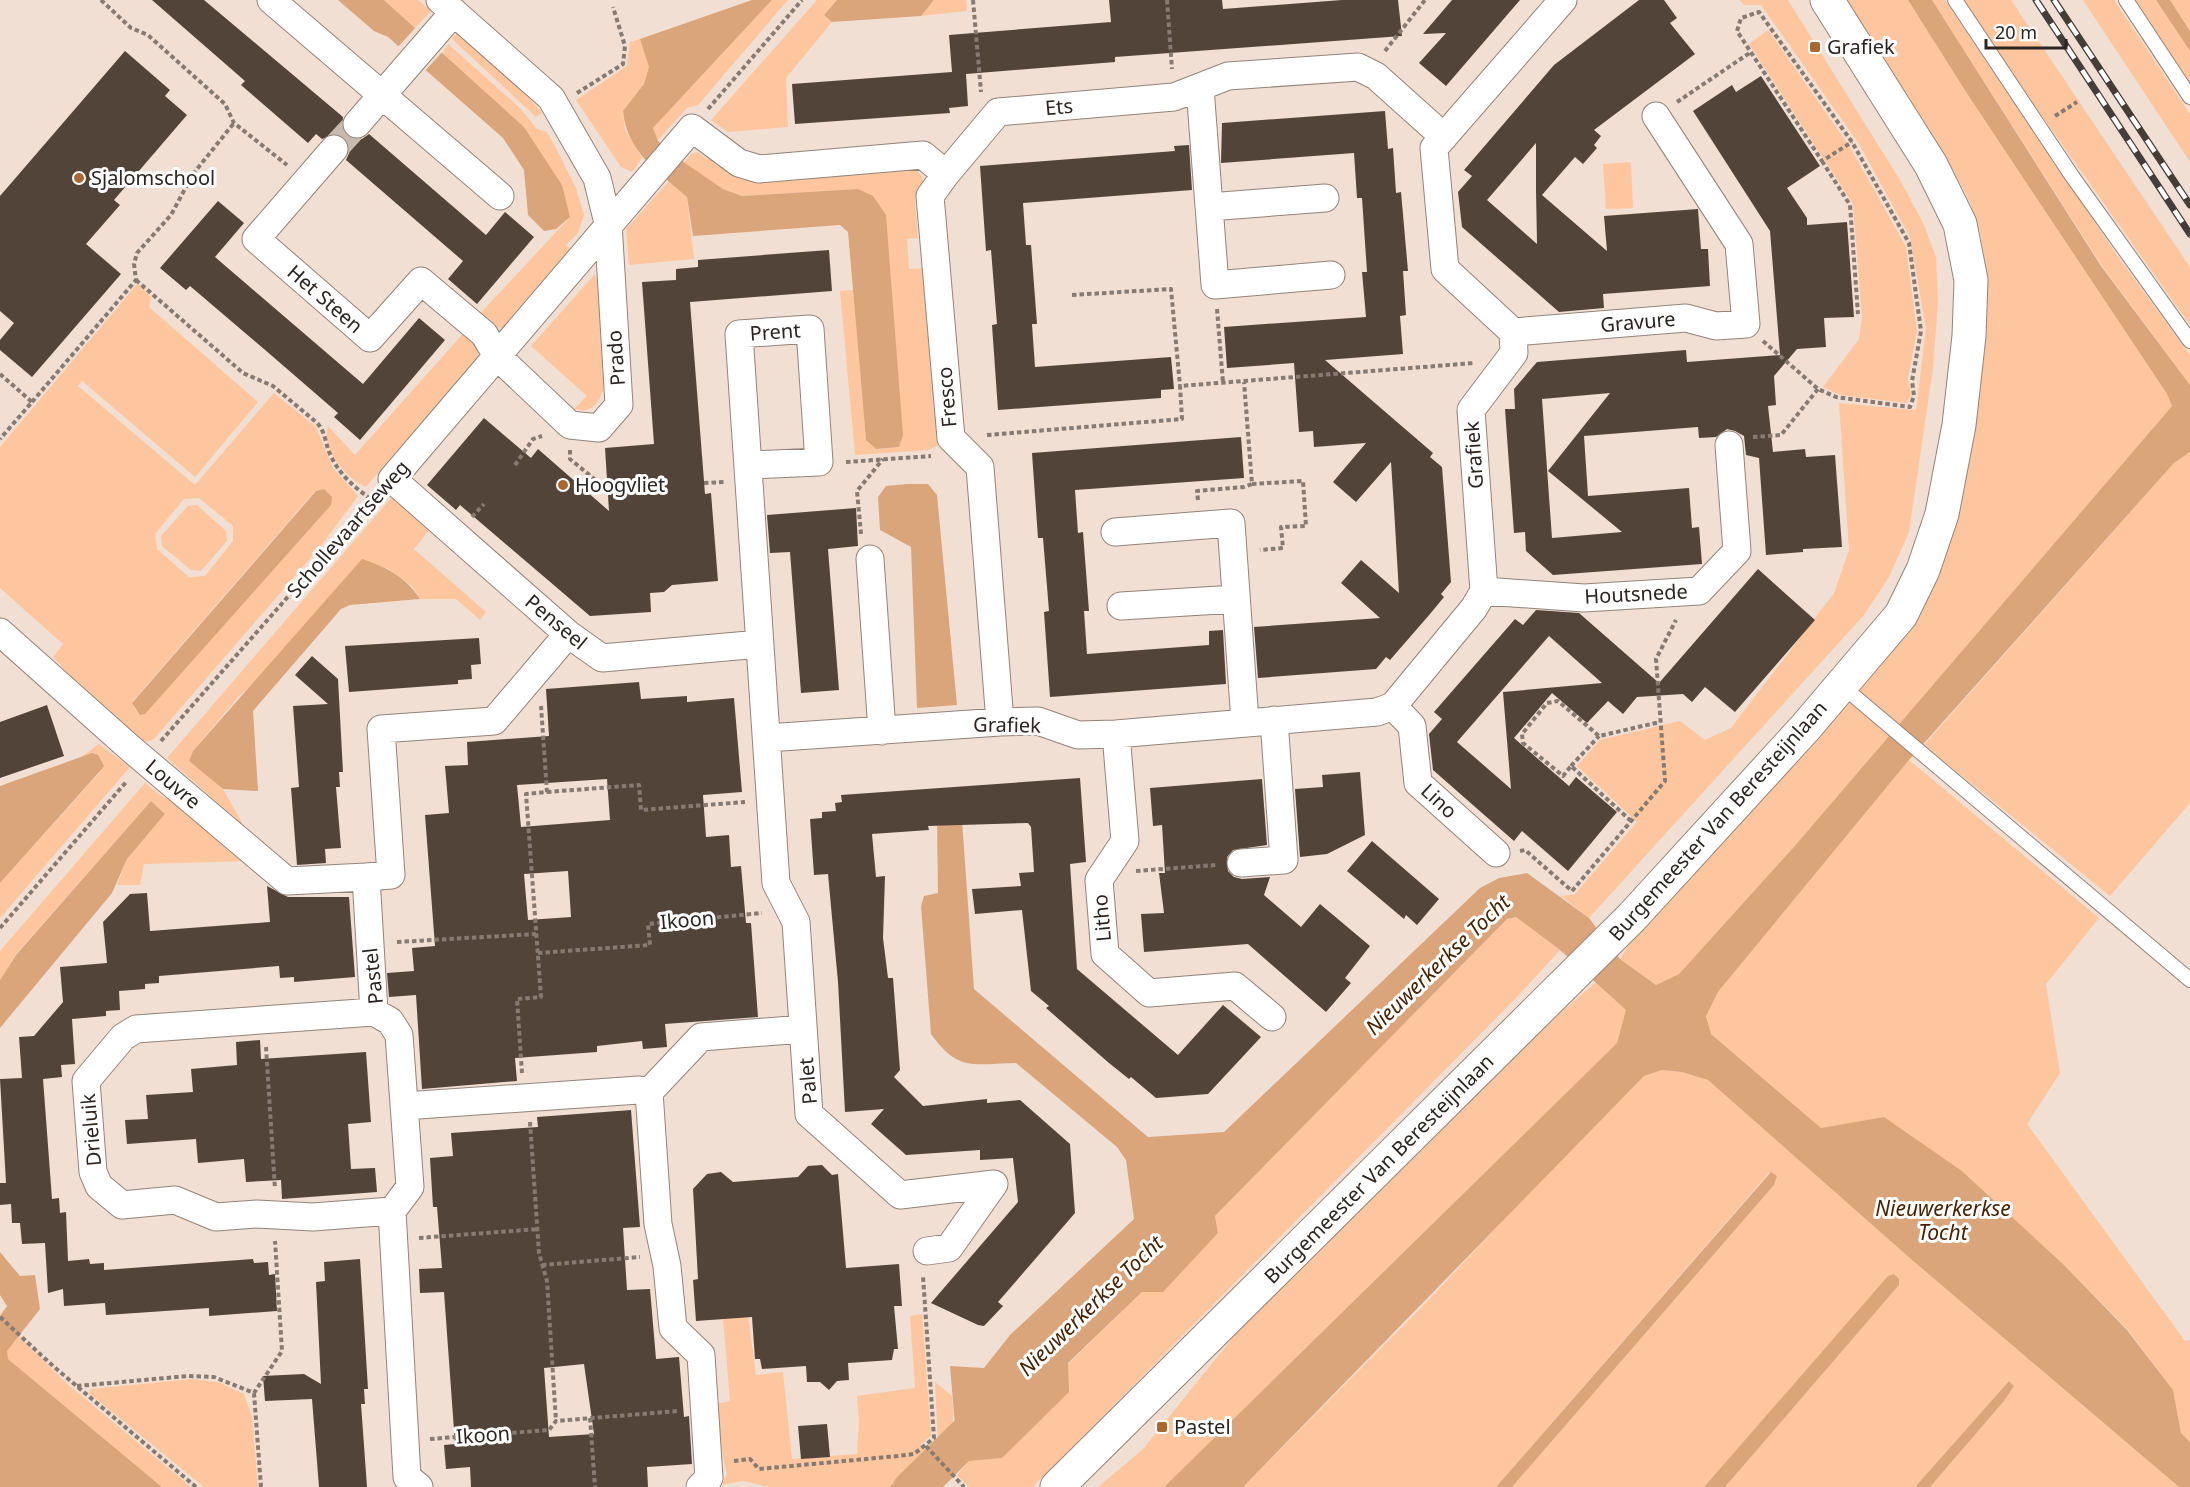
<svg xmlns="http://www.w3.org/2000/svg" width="2190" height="1487" viewBox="0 0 2190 1487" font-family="'Noto Sans',sans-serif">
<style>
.green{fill:#fdc69e;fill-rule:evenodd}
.water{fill:#dba57c}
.pier{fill:#f1dfd3}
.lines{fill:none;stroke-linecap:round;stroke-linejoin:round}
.canal{stroke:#dba57c;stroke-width:28}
.building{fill:#524439;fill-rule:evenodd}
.minor-tunnel{stroke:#c9baaf;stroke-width:27;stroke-dasharray:27 14;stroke-linecap:butt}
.service-casing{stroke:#938378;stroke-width:16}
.minor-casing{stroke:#938378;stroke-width:29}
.secondary-casing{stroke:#938378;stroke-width:35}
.path{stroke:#867a72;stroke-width:4;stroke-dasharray:4.5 3;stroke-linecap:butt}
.service{stroke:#fff;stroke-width:14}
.minor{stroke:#fff;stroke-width:27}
.secondary{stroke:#fff;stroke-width:33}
.rail-casing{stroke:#453d38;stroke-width:7}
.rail{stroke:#fff;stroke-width:4.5;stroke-dasharray:14;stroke-linecap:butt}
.poi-dot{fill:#a96832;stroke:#fff;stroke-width:2}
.labels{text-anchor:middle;stroke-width:6;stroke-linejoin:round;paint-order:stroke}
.poi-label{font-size:20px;fill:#2b2420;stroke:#fff;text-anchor:start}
.street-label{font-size:20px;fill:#2b2420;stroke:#fff}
.water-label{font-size:21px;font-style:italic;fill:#472303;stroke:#fff}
</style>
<rect width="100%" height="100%" fill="#f1dfd3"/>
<!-- green -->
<path class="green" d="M384 0H418L431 11 415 28Z
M772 0H788L698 105 687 108 657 141 653 128Z
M817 0H837L824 15 832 22 786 78 788 127 728 132 711 120Z
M934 0H966L967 11 921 16Z
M1740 0H1788L1900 180 1924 225 1936 257 1938 303 1933 368 1909 532 1889 577 1864 615 1589 918 1561 896 1575 894 1637 822 1577 766 1600 740 1680 721 1705 740 1731 728 1834 593 1849 550 1839 403 1916 410 1926 329 1910 237 1859 144 1761 5H1744Z
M1845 0H1908L1966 92 2167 394 2172 406 1793 848 1679 974 1656 985 1620 959 1643 923 1900 641 1928 598 1947 550 1980 379 1987 275 1981 236 1971 204 1947 159Z
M1932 0H1945L2119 258 2190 355V385L2102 266Z
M1964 0H2011L2190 267V325L2032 102Z
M2083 0H2114L2190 114V162Z
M2134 0H2156L2190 51V85Z
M2170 0H2190V31Z
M1768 30 1850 147 1906 247 1917 331 1908 378 1911 395 1906 403 1840 395 1823 387 1859 339 1862 317 1853 204 1749 44Z
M457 33 532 101 542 113 536 117 452 39Z
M640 39 650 67 644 84 623 111 625 130 642 158 632 172 621 167 576 100 627 66 630 42Z
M448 44 520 108 537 129 547 132 558 152 576 188 584 215 578 233 566 245 571 249 503 328 488 326 477 317 570 217 524 127 446 56 443 52Z
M697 152 707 159 711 153 914 168C923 176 926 183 922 195L915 198 918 238 907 239 909 269 927 268 940 441 937 446 928 450 855 455 840 291 853 290 866 440 876 449 899 447 858 189 742 196 723 189 684 163 691 154Z
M1631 162 1633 208 1606 209 1603 164Z
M669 181 687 197 694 259 629 265 626 229Z
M595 274C602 300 626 423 574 409L587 396 531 346Z
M138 283 151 297 149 307 258 402 195 477 82 381 78 386 195 485 274 393 316 427 333 468 358 496 321 546 153 740 144 742 74 680 53 657 63 644 0 588V447ZM324 489 136 711 132 702 315 491ZM199 498 233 526V541L205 576 189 577 157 549 155 534 184 499Z
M468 328 477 337 478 356 366 487C346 479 321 448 328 426L355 455Z
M2190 452V803L2110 896 1924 745 2174 463Z
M391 498 430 529 414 549 486 612 480 620 456 599H420L412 586 387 568 238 697 193 751 189 761 223 789 244 826 167 758Z
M197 505 226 531 227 541 201 571 191 570 162 546 161 536 188 506Z
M99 744 130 767 0 918V883L100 772 92 753 81 757Z
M1909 760 2099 918 2046 984 2060 1073 2027 1124 2185 1341 2190 1340V1442L2181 1434 2173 1390 2128 1330 2063 1264 1962 1171 1884 1118 1821 1128 1711 1034 1706 1015 1718 992Z
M145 783 164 798H176L248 861 144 864 140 885H117L127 859 165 814 151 801 16 954 0 980V951Z
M1516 917 1560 950 1516 998 1033 1487H969L957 1475 969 1461 1002 1458 1068 1364 1142 1292 1218 1234 1215 1216 1507 919Z
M1596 982 1627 1011 1617 1043 1164 1487H1098L1143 1449 1239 1330 1281 1282 1544 1027Z
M1662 1070 1682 1072 1708 1080 1912 1260 2179 1487H1930L2004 1401 2014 1386 2009 1381 1915 1487H1725L1899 1285V1279L1888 1277 1704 1487H1512L1774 1185 1777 1176 1769 1173 1496 1487H1243L1422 1307 1566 1153 1644 1076Z
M922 1314 931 1436 921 1444 934 1460 925 1470 905 1474 889 1487H768L744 1481 721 1485 727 1474 712 1405 730 1401 723 1318 748 1315 756 1375 783 1372 792 1459 857 1454 859 1422 857 1396 915 1388 910 1316Z
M19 1336 65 1382 191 1487H162L8 1359 6 1351Z
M192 1379 218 1382 244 1394 252 1416 258 1487H204L89 1393 91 1389Z
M935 1382 952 1396C954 1417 955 1439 940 1455L936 1451 938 1443Z"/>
<!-- water -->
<path class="water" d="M338 0H384L524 127 562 185 570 217 556 229 544 231 528 215 524 170 503 138 388 37 374 31Z
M752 0H772L653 128 658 141 685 163 723 189 742 196 858 189 873 196 886 215 903 435 899 447 876 449 866 440 848 232 840 225 693 236 687 197C658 171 627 153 623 111L644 84 649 67 640 39Z
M837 0H934L921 16 832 22 824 15Z
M1908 0H1932L2101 266 2190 385V452L2174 463 1909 760 1718 992 1706 1016 1711 1034 1821 1128 1884 1117 1962 1171 2063 1264 2127 1330 2173 1390 2181 1433 2190 1442V1487H2179L1912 1260 1708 1080 1682 1072 1662 1070 1644 1076 1243 1487H1164L1617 1043 1626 1010 1560 950 1516 917 1507 919 1215 1216 1218 1233 1163 1292H1142L1068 1363 1069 1392 1002 1458 969 1461 943 1487H889L905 1474 925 1470 946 1449 955 1425 950 1366 984 1368 1010 1335 1134 1219 1126 1160 1117 1147 1016 1063C973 1064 958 1072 931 1034L921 906 924 896 938 893 937 821 962 820 974 989 1148 1137 1224 1132 1480 888 1499 878 1527 873 1589 918 1620 959 1656 985 1679 974 1793 848 2172 406 2167 394 1966 92Z
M2156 0H2170L2190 31V51Z
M907 484H928L937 495 957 705 917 708 911 547 880 530 878 497 886 486Z
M324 489 332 497 331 505 145 714 140 715 132 703 316 491Z
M362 559C386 567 406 577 420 599L350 605 341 609 253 711 258 791 223 789 189 761 193 751Z
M92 753 98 755 104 766 100 771 0 883V786Z
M151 801 165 814 127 859 112 893 0 1028V980L16 955Z
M1771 1172 1777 1176 1774 1185 1512 1487H1496Z
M0 1252 20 1276 35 1275 40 1309 7 1351 8 1359 162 1487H0V1316L7 1306 0 1295Z
M1894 1274 1899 1279V1285L1725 1487H1704L1888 1276Z
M2009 1381 2014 1386 2004 1401 1930 1487H1915Z"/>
<!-- pier -->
<path class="pier" d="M417 26 444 50 424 72 397 48Z"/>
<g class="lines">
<!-- canal -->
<path class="canal" d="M907 1487 972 1423"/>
</g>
<!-- building -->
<path class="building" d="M152 0H204L343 117 342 129 347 136 362 139 369 134 486 235 505 212 534 237 477 304 448 279 463 261 346 160 350 151 345 138 336 134 322 139 316 134 308 143 241 85 245 81Z
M1109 0H1222L1223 9 1342 0H1398L1402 36 1115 57V62L966 74 968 106 949 108 950 113 795 124 792 84 952 72 949 35 1111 22Z
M1452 0H1520L1446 86 1419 63 1446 33 1423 34Z
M1639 0H1664L1677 18 1670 23 1695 54 1594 130 1601 136 1594 145 1597 148 1583 164 1575 157 1542 195 1607 251 1604 216 1698 209 1701 249H1708L1710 286 1603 294 1604 308 1559 312 1462 227 1458 192 1472 176 1464 170 1554 65ZM1536 143V190L1537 244 1487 200Z
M125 51 170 90 165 96 187 115 114 200 120 205 86 244 121 274 32 377 0 350V340L14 323 0 311V196Z
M1761 76 1820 166 1787 188 1807 218V225L1847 222 1854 317 1824 318 1826 347 1797 349 1774 376 1776 405 1768 406 1773 452 1805 449 1806 457 1835 455 1842 547 1803 549V552L1766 555 1759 458 1746 455 1744 436 1735 431 1727 429 1716 437 1699 438 1698 427 1584 436 1588 496 1689 488 1692 528 1699 527 1702 564 1553 575 1526 551 1525 532 1514 533 1508 451 1505 409H1515L1514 389 1537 362 1686 350 1687 362 1780 355 1770 231 1693 111 1732 85 1736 92ZM1610 393 1548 471 1622 532 1552 538 1542 399Z
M1385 111 1388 149 1393 148 1396 193 1401 192 1408 271H1403L1406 315 1400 316 1403 354 1325 360 1433 453 1430 457 1442 467 1451 582 1441 594 1444 597 1430 614 1390 660 1386 657 1376 669 1258 678 1254 627 1380 618 1341 583 1361 560 1399 593 1394 508 1391 462 1356 502 1333 482 1366 443 1314 447 1313 431 1299 432 1294 363 1227 368 1224 327 1366 317 1362 272H1367L1362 198H1357L1354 153 1221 163 1222 123Z
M1189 145 1192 190 1023 203 1026 245H1031L1037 324H1032L1035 367 1171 357 1174 389 1161 390V398L998 410 992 325 997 324 991 250 986 251 980 166 1175 151 1174 146Z
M218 201 244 223 215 257 363 384 419 318 445 340 360 440 334 417 338 413 264 349 190 286 186 290 160 268Z
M829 250 832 291 690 302 705 494 711 493 718 581 672 585 664 592 650 593 651 612 590 616 460 505 456 510 427 485 484 418 531 458 538 449 609 511 605 448 654 444 642 282 676 280V269L698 267V260Z
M1241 437 1244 478 1075 490 1078 533 1083 532 1089 611H1084L1087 654 1209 645V631L1223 630 1226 684 1050 697 1044 612 1049 611 1043 538H1038L1032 453Z
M856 508 858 546 828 549 839 690 801 693 790 552 770 553 767 515Z
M1758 569 1815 620 1735 712 1705 687 1692 702 1683 694 1637 697 1623 714 1608 701 1587 723 1552 693 1514 738 1569 786 1576 777 1617 812 1568 871 1522 831 1514 841 1433 770 1429 734 1442 719 1434 712 1515 619 1523 625 1536 610 1579 613 1659 683ZM1549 636 1602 683 1503 692 1511 789 1457 742Z
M479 638 481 664 471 665 472 679 458 680V684L349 692 345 646Z
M312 656 338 679 343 772H339L340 787H336L341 848 325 849 326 863 297 865 291 788 299 787 293 706 328 704 295 675Z
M639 682 641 699 687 696V702L734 698 742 792 703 795 706 837 729 835 731 867 741 866 746 923H751L758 1017 665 1024 667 1047 643 1049 642 1041 597 1046V1052L515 1058 517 1081 422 1089 416 995 389 997 387 973 414 971 412 948 435 946 425 815 449 813 445 766 468 765 467 742 549 736 546 689ZM607 779 610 820 521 827 517 785ZM568 871 571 917 528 920 524 874Z
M47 705 64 756 0 778V722Z
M1360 772 1365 835 1327 854 1300 857 1295 789 1323 787 1322 775Z
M1080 778 1086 862 1070 864 1077 969 1178 1055 1223 1005 1261 1037 1208 1094 1156 1098 1131 1077 1129 1079 1109 1063 1046 1008 1049 1006 1031 991 1022 910 975 914 972 889 1021 886 1019 873 1034 872 1031 827 1028 823 928 826 929 830 872 834 876 877 885 876 883 938 888 978H893L900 1070 894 1077 923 1106 987 1099V1103L1020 1100 1070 1144 1075 1213 998 1302 1003 1306 984 1326 978 1325 931 1303 1018 1202 1013 1158 980 1160V1150L906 1155 871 1124 884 1109 845 1112 838 982 828 874 814 875 810 819 822 818V812L836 811 835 803 842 802 841 795Z
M1262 779 1267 845 1233 850 1227 857 1228 871 1234 877 1242 879 1270 877 1264 895 1301 927 1320 904 1370 946 1345 978 1351 983 1326 1012 1248 944 1144 952 1141 914 1164 913 1159 873H1165L1162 825 1153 826 1150 788Z
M1372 841 1439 899 1417 925 1406 915 1404 919 1347 871Z
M267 886 288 897H349L355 977 294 982V977L280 978 279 966 159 976V983L145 984V989L119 991 120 1010 106 1011V1016L72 1019 75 1064 61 1065 62 1077 43 1079 52 1199 59 1198 60 1213 66 1212 68 1261 89 1259 90 1264 104 1263V1270L253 1259 254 1263 268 1262 269 1275 275 1274 277 1311 209 1316V1308L106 1315 105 1303 64 1306 63 1289 48 1293 45 1243 22 1244 20 1223H12L11 1204 0 1205V1183H6L0 1079 22 1078 19 1037 34 1036 63 1002 60 967 107 963 103 922 130 894 147 893 150 931 270 922Z
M260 1040 261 1059 366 1052 371 1122 348 1124 351 1169 375 1168 377 1192 282 1199 281 1180 246 1182 244 1159 198 1163 196 1139 127 1144 125 1120 148 1119 146 1095 193 1092 191 1069 237 1065 236 1042Z
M631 1110 640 1227 623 1228 627 1290 650 1289 656 1359 679 1357 684 1417 689 1416 692 1464 647 1467 648 1487H471L470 1467 446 1469 444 1445 455 1444 444 1292 420 1293 419 1269 442 1268 437 1207H433L430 1158 453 1156 451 1133 538 1127 537 1117ZM584 1364 594 1434 549 1437 544 1368Z
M822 1165 832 1175 838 1174 846 1268 899 1264 902 1306H894L898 1349H894L892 1360 848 1363 849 1380 837 1381 829 1390 820 1382H807L806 1366 762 1369 760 1359H755L752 1317 696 1321 693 1280 698 1279 693 1189 707 1174 721 1172 733 1182 798 1177 808 1166Z
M360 1259 368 1389H364L365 1404H361L367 1487H319L312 1399 265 1401 263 1376 304 1374 321 1384 316 1282 325 1281 324 1262Z
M827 1424 830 1457 801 1459 798 1426Z"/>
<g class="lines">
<!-- minor-tunnel -->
<path class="minor-tunnel" d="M334 149 357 124"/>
<defs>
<path id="service" d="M1955 0 2072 176 2190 341
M2126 0 2190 97
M1841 685 2190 980"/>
<path id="minor" d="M271 0 500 196
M1200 88 1215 285 1331 275
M357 124 454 12
M334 149 256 239 370 338 421 281 484 334 497 356 570 425 599 428 619 405 608 223 597 178 551 98 440 0
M946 174 930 196 951 438 980 467 1000 722
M1209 207 1325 198
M1513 332 1686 318 1716 326 1746 324 1739 244 1656 116
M748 465 819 462 810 329 739 334 776 883 796 922 809 1114 900 1195 994 1184 949 1248 927 1251
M1115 532 1231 523 1245 722
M870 559 882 731
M1484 591 1584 598 1699 591 1737 551 1729 445
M1121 606 1236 599
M0 632 130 748 287 881 366 877
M760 644 602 658 568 634 392 479 692 128 739 163 759 169 923 155 946 174 998 112 1174 97 1228 76 1358 67 1376 76 1444 137
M1393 706 1412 726 1418 783 1496 853
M1116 734 1125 841 1099 880 1105 954 1149 993 1235 986 1272 1017
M767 738 1000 722 1038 721 1078 735 1116 734 1377 712 1393 706 1474 608 1484 591 1471 410 1514 353 1513 332 1445 269 1434 148 1563 0
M1241 863 1284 860 1274 720
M374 1012 136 1029 123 1037 86 1081 93 1172 99 1186 122 1205 175 1200 216 1217 257 1214 313 1217 392 1211
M404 1106 639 1090 649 1092
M419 1487 407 1477 392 1211 410 1187 399 1035 390 1021 374 1012 366 877 391 875 381 729 494 721 568 634
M700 1487 709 1478 701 1355 673 1328 667 1266 658 1224 649 1092 701 1037 803 1029"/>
<path id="secondary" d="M1057 1487 1632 917 1805 728 1901 615 1923 570 1942 514 1959 425 1969 336 1971 280 1960 224 1931 165 1827 0"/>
</defs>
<!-- service casing -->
<use href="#service" class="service-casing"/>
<!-- minor casing -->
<use href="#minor" class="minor-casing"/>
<!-- secondary casing -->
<use href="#secondary" class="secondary-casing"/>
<!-- path -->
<path class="path" d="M101 0 131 28 148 35 225 104 234 123 287 165
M973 0 981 92
M1167 0 1172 69
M1385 51 1425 0
M577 93 623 64 625 46 613 7
M1677 102 1751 52
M708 109 802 0
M2055 116 2077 102
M1822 161 1850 205 1858 314
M136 280 243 373 273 386 316 422C326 431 325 445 331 456 340 476 356 488 373 501
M1072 295 1171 289 1180 386
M1217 309 1223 383
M1763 341 1818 389 1836 397 1910 407 1914 396 1912 381 1921 331 1909 243 1852 142 1759 12 1741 18 1737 31 1822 161 1852 142
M0 374 32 402 0 439
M32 402 136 280 134 264 137 253 171 215 193 174 234 123
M987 435 1182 419 1180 386 1474 363
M1753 437 1781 435 1818 389
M570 450V459L610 492 657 487
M846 462 931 456
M515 465 533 439 542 436
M704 483 724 482
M1252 484 1303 481 1306 526 1281 527 1283 548 1260 550
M1198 500 1197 491 1244 487 1252 484 1244 382
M472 517 484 504
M861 534 857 491 883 459
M161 741 374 499
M1571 766 1599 736
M547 792 639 785 641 810 745 802
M1631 821 1571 766 1563 776 1523 743 1522 734 1547 703 1558 701 1599 736 1660 722
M1520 851 1525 850 1572 891 1665 781 1656 659 1676 620
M1136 871 1216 865
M0 928 127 781
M397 942 536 934
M538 953 650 945 648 924 762 913
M266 1047 275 1189
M522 1073 517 999 541 997 526 794 547 792 541 706
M530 1122 539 1253 547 1281 556 1421
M419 1238 538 1229
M542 1265 640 1257
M0 1317 53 1366 196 1487
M77 1386 188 1376 214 1377 254 1393 282 1351 275 1241
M254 1393 261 1487
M590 1418 595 1487
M430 1439 549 1430 556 1421 678 1411
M926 1446 964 1487
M734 1461 750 1459 759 1469 898 1456 914 1454 934 1438 923 1276"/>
<!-- service -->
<use href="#service" class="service"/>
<!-- minor -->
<use href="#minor" class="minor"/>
<!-- secondary -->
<use href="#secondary" class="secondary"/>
<defs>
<path id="rail" d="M2036 0 2190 234
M2054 0 2190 205"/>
</defs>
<!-- rail casing -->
<use href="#rail" class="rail-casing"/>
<!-- rail -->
<use href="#rail" class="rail"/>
</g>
<!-- markers -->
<g class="poi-dot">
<rect x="1809" y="41" width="12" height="12" rx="3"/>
<circle cx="79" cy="178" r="6"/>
<circle cx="563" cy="485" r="6"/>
<rect x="1156" y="1421" width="12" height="12" rx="3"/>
</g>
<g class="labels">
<!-- poi labels -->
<g class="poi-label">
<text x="1827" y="54">Grafiek</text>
<text x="91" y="185">Sjalomschool</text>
<text x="575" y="492">Hoogvliet</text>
<text x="1174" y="1434">Pastel</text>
</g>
<!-- street labels -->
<g class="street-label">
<text transform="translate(1059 107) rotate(-5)" y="7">Ets</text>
<text transform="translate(325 299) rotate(41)" y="7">Het Steen</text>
<text transform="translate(1638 322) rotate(-5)" y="7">Gravure</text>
<text transform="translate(775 332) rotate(-4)" y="7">Prent</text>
<text transform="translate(616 358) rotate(-94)" y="7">Prado</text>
<text transform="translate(947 397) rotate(-95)" y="7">Fresco</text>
<text transform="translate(1474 455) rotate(-94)" y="7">Grafiek</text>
<text transform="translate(348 529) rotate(-49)" y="7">Schollevaartseweg</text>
<text transform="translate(1636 594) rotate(-3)" y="7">Houtsnede</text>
<text transform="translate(556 622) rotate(40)" y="7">Penseel</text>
<text transform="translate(1007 725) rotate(1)" y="7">Grafiek</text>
<text transform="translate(173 784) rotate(40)" y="7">Louvre</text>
<text transform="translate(1439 801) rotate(43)" y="7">Lino</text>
<text transform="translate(1718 821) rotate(-48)" y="7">Burgemeester Van Beresteijnlaan</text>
<text transform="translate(1102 918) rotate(-95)" y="7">Litho</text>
<text transform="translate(687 920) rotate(-5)" y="7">Ikoon</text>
<text transform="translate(373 976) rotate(-96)" y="7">Pastel</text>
<text transform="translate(808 1081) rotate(-95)" y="7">Palet</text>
<text transform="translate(91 1130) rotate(-95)" y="7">Drieluik</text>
<text transform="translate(1379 1169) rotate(-45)" y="7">Burgemeester Van Beresteijnlaan</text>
<text transform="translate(483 1435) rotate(-4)" y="7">Ikoon</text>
</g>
<!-- water labels -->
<g class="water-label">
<text transform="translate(1438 965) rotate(-44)" y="7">Nieuwerkerkse Tocht</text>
<text x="1943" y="1216">Nieuwerkerkse<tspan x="1943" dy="24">Tocht</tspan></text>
<text transform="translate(1091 1306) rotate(-44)" y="7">Nieuwerkerkse Tocht</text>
</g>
</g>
<!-- scale -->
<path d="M1986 39v9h80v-9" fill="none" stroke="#2b2420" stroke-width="3"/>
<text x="1995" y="39" font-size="18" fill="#2b2420" stroke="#ffffff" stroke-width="4.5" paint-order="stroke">20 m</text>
</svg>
